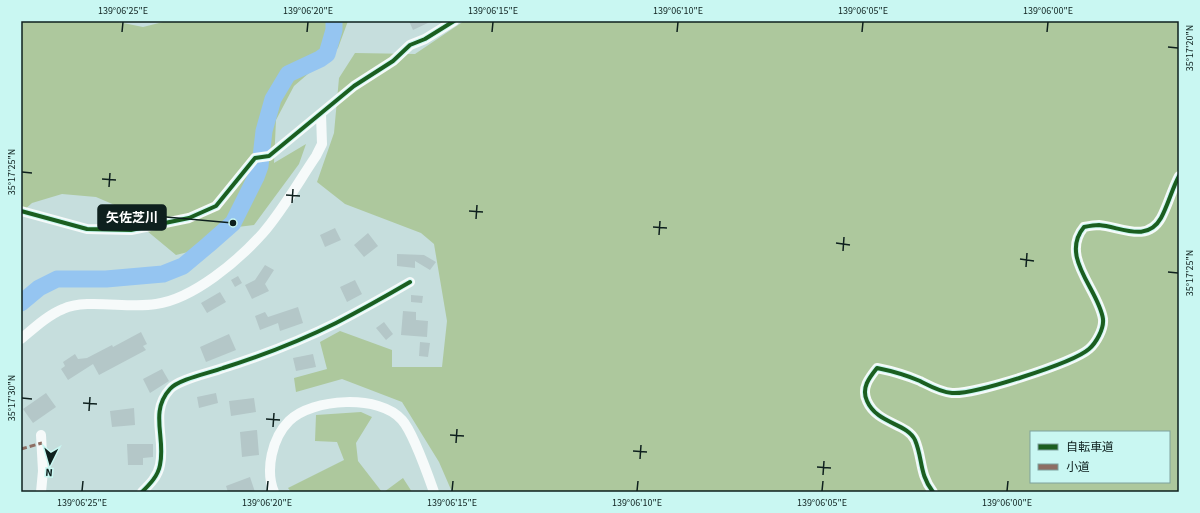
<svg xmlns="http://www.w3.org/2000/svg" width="1200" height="513" viewBox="0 0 1200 513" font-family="'Source Sans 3','Noto Sans JP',sans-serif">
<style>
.forest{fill:#adc89d;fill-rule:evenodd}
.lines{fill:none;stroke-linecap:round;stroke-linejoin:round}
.river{stroke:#95c5f1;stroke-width:17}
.building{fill:#b4c7c8}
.minor{stroke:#f6fafa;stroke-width:10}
.quiet{stroke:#8d6e63;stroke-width:3;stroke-dasharray:6 3;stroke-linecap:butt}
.cycleway-casing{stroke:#c9f7f2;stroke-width:6}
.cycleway{stroke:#1b5e20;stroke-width:4}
.ticks{fill:none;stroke:#0e201e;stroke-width:1.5}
.leader{fill:none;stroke:#0e201e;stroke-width:1.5}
.callout-dot{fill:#0e201e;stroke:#c9f7f2;stroke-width:1.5}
.callout{fill:#0e201e;stroke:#0e201e;stroke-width:1.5}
.callout-label{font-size:13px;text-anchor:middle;font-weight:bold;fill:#fff}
.neatline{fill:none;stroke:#0e201e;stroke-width:1.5}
.ticks-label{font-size:10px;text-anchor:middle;fill:#0e201e}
</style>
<rect width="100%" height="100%" fill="#c6dedd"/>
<!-- forest -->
<path class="forest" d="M21 21H113L143 27 167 21H348L338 48 294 86 276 120 274 163 306 144 299 164 254 225 221 229 192 251 176 255 117 206 96 197 62 194 32 203 21 213Z
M464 21H1179V492H452L439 462 402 402 342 379 296 392 294 378 327 369 320 342 340 331 392 350V367H442L447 321 434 244 421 233 345 204 317 182 334 133 339 78 355 53 415 54ZM1031 432H1169V482H1031Z
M361 412 372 417 356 443 358 461 382 492H291L288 488 344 460 337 442 315 441 316 415Z
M403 478 412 492H384Z"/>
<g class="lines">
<!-- river -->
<path class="river" d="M21 303 39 288 57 279H106L163 274 183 266 208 245 233 223 256 177 260 166 264 131 273 99 288 74 320 59 327 54 334 30V21"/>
</g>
<!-- building -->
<path class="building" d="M409 21H432L413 30Z
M335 228 341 240 325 247 320 235Z
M368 233 378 246 364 257 354 245Z
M397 254 424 255 436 262 430 270 415 261V268L397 266Z
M265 265 274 270 265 284 269 291 252 299 245 285 255 280Z
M238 276 242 283 235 287 231 280Z
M355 280 362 294 347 302 340 287Z
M220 292 226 302 207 313 201 303Z
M411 295 423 296 422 303 411 302Z
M298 307 303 323 280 331 278 323 260 330 255 316 265 312 268 317Z
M403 311 416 312V320L428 321 427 337 401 335Z
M384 322 393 334 386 340 376 328Z
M141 332 147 344 143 346 146 350 99 375 93 364 68 380 61 369 65 366 63 362 75 354 78 359 87 358 112 345 113 347Z
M229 334 236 350 206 362 200 347Z
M420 342 430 343 428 357 419 356Z
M313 354 316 367 296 371 293 358Z
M162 369 169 381 150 393 143 379Z
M46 393 56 407 33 423 23 409Z
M216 393 218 403 199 408 197 397Z
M254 398 256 412 231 416 229 401Z
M134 408 135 425 112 427 110 411Z
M257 430 259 455 242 457 240 432Z
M127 444H153V457L143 458V465H128Z
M250 477 255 492H228L226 486Z"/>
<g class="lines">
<!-- minor -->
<path class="minor" d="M21 211 87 229 131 230 189 218 216 206 255 158 269 156 354 86 393 61 410 45 425 39 454 21
M21 339C34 328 48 315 63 309 86 298 129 309 156 304 193 299 238 261 263 233 283 210 299 181 316 156L322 144 321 114
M41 492 43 471 41 435
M142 492C150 484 158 476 160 465 166 438 149 412 170 389 179 379 210 373 223 368 261 356 300 341 336 323 361 310 386 296 410 282
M274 492C265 470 272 438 289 421 312 398 380 394 402 420 413 432 428 475 434 492
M933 492C919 474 923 459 915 440 907 423 877 424 867 401 861 388 869 378 877 368 892 371 906 375 920 381 930 386 940 392 952 393 973 395 1073 363 1089 349 1096 343 1104 329 1103 319 1099 290 1059 257 1084 227 1089 226 1094 225 1099 225 1121 227 1147 243 1161 218 1168 205 1172 189 1179 176"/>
<!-- quiet -->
<path class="quiet" d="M21 449 42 443"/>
<defs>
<path id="cycleway" d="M21 211 87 229 131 230 189 218 216 206 255 158 269 156 354 86 393 61 410 45 425 39 454 21
M142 492C150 484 158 476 160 465 166 438 149 412 170 389 179 379 210 373 223 368 261 356 300 341 336 323 361 310 386 296 410 282
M933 492C919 474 923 459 915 440 907 423 877 424 867 401 861 388 869 378 877 368 892 371 906 375 920 381 930 386 940 392 952 393 973 395 1073 363 1089 349 1096 343 1104 329 1103 319 1099 290 1059 257 1084 227 1089 226 1094 225 1099 225 1121 227 1147 243 1161 218 1168 205 1172 189 1179 176"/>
</defs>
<!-- cycleway casing -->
<use href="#cycleway" class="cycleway-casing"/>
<!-- cycleway -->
<use href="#cycleway" class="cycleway"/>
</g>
<!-- ticks -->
<path class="ticks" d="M122 32 123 22M307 32 308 22M492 32 493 22M677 32 678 22M862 32 863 22M1047 32 1048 22M1168 47 1178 48M22 172 32 173M102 179 116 180M109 187 110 173M286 195 300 196M292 203 293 189M469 211 483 212M476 219 477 205M653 227 667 228M659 235 660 221M836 243 850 245M843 251 844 237M1020 259 1034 261M1026 267 1027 253M1168 272 1178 273M22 398 32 399M83 403 97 404M89 411 90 397M266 419 280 420M273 427 274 413M450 435 464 436M456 443 457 429M633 451 647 452M640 459 641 445M817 467 831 468M823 475 824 461M82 491 83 481M267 491 268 481M452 491 453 481M637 491 638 481M822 491 823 481M1007 491 1008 481"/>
<!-- callouts -->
<path class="leader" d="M233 223L166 217"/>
<circle class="callout-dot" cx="233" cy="223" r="4"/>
<rect class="callout" x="98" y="205" width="68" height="25" rx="4"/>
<g class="callout-label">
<text x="132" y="222">矢佐芝川</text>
</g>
<!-- border -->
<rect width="1200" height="513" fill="none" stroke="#c9f7f2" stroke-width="44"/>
<!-- legend -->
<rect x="1030" y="431" width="140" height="52" fill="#c9f7f2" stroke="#7ea19d"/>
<rect x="1038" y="444" width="20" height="6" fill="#1b5e20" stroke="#7ea19d"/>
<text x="1066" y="451" font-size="12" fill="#0e201e">自転車道</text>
<rect x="1038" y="464" width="20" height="6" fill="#8d6e63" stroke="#7ea19d"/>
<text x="1066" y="471" font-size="12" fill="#0e201e">小道</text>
<!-- north arrow -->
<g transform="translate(50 463) rotate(185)" stroke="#c9f7f2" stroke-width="3" paint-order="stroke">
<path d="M0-3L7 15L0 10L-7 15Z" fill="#0e201e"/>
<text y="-6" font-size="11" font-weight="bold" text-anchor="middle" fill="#0e201e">N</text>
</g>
<rect x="22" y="22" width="1156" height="469" class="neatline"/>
<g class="ticks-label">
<text x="123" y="14">139°06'25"E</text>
<text x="308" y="14">139°06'20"E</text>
<text x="493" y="14">139°06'15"E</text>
<text x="678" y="14">139°06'10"E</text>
<text x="863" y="14">139°06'05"E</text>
<text x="1048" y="14">139°06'00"E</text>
<text transform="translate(1189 48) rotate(-90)" y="4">35°17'20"N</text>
<text transform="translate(11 172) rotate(-90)" y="4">35°17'25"N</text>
<text transform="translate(1189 273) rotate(-90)" y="4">35°17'25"N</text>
<text transform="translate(11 398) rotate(-90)" y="4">35°17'30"N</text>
<text x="82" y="506">139°06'25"E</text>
<text x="267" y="506">139°06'20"E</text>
<text x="452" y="506">139°06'15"E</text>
<text x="637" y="506">139°06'10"E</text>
<text x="822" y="506">139°06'05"E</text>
<text x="1007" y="506">139°06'00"E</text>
</g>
</svg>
